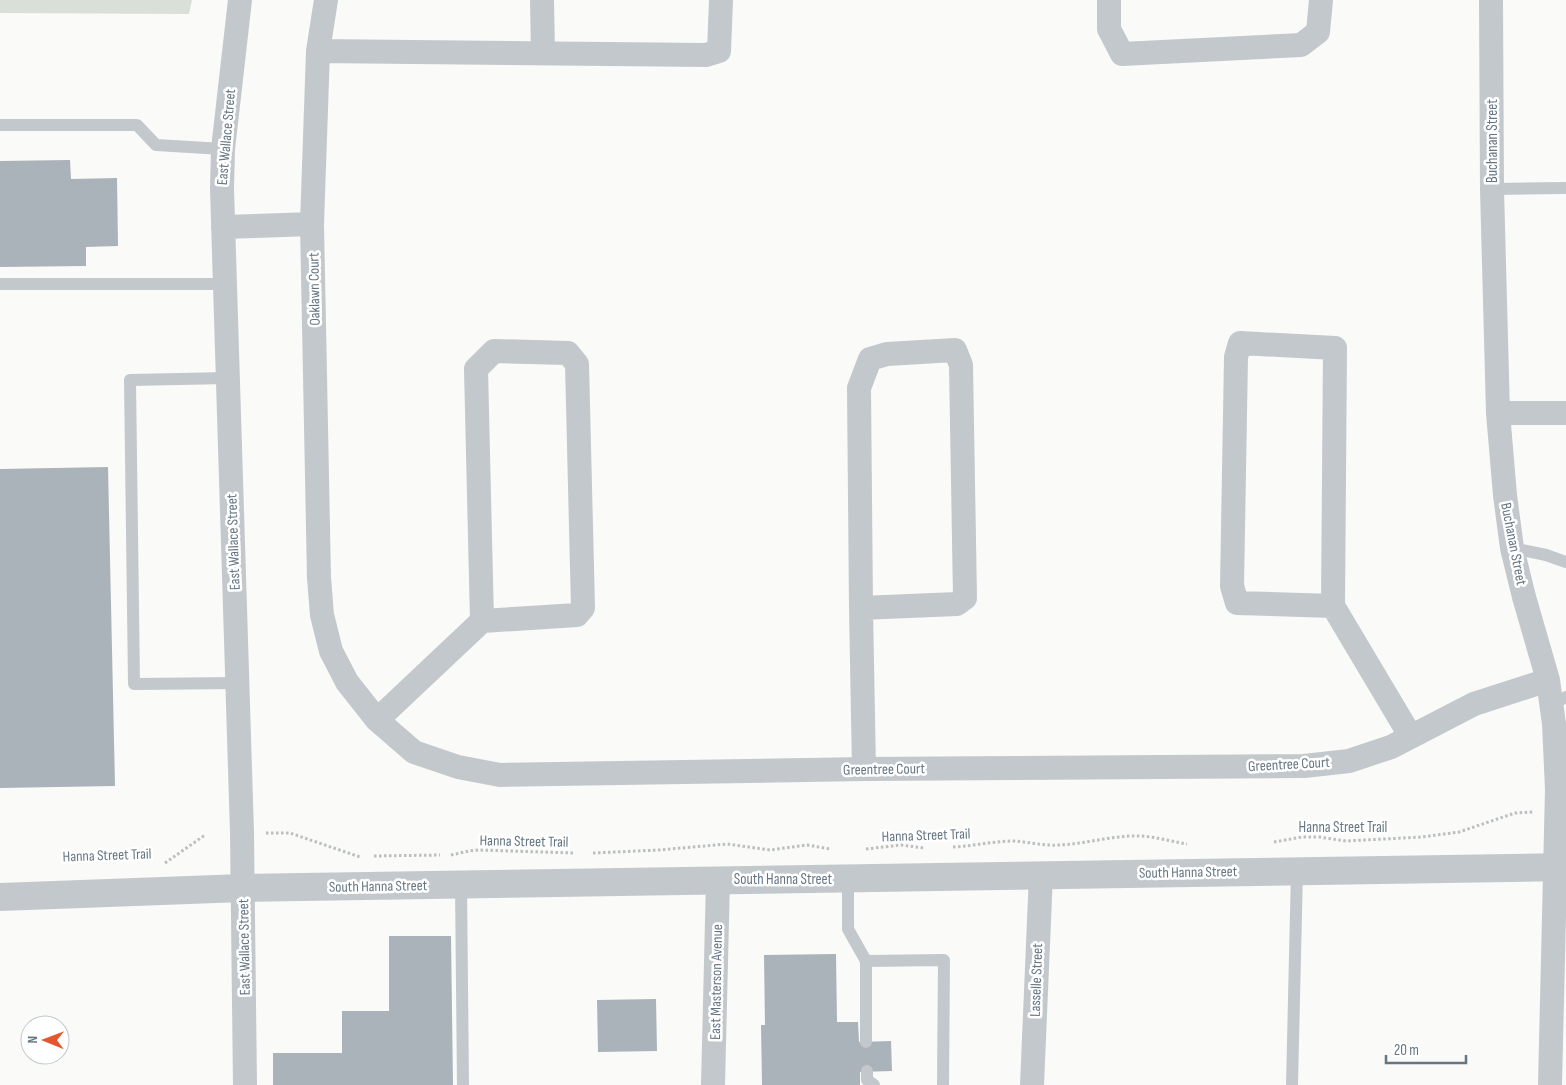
<svg xmlns="http://www.w3.org/2000/svg" width="1566" height="1085" viewBox="0 0 1566 1085" font-family="'Sofia Sans Condensed',sans-serif">
<style>
.green{fill:#dadfd7}
.building{fill:#aab3b9}
.lines{fill:none;stroke-linecap:round;stroke-linejoin:round}
.path{stroke:#bbbfc2;stroke-width:3;stroke-dasharray:2.5 2.5;stroke-linecap:butt}
.service{stroke:#c3c8cc;stroke-width:12}
.minor{stroke:#c3c8cc;stroke-width:24}
.tertiary{stroke:#c3c8cc;stroke-width:28}
.labels{text-anchor:middle;stroke-width:5;stroke-linejoin:round;paint-order:stroke}
.street-label{font-size:15px;fill:#657683;stroke:#fff}
</style>
<rect width="100%" height="100%" fill="#fafaf8"/>
<!-- green -->
<path class="green" d="M0 0H192L189 14 0 13Z"/>
<!-- building -->
<path class="building" d="M70 160 71 179 117 178 118 246 86 247V266L0 267V161Z
M108 467 115 786 0 788V469Z
M389 936H451L453 1085H273V1053H342V1011H389Z
M836 954 837 1022H858L859 1042 891 1041 892 1071 860 1072V1085H762L761 1025H765L764 955Z
M656 999 657 1051 598 1052 597 1000Z"/>
<g class="lines">
<!-- path -->
<path class="path" d="M266 833H290L360 857
M1274 842 1302 837H1319L1346 841 1422 837 1459 832 1515 813 1533 812
M953 847C974 846 993 841 1014 841 1029 842 1044 846 1059 845 1083 844 1107 837 1131 836 1150 835 1169 841 1187 844
M866 849 901 845 924 848
M593 853 659 850 727 844 770 850 807 845 830 849
M451 855 469 851 479 850 574 853
M374 856 440 855
M165 863 205 835"/>
<!-- service -->
<path class="service" d="M0 125H137L156 145 223 149
M1492 189 1566 188
M0 284H225
M228 378 130 380 134 684 237 683
M1512 548 1546 555 1566 562
M1552 704 1566 697
M848 878V929L866 961V1042
M461 884 463 1085
M866 961 944 960 943 1085
M867 1071V1080L874 1085
M1292 1085 1297 870"/>
<!-- minor -->
<path class="minor" d="M240 0 223 149 222 189 242 833 245 1085
M326 0 318 51 312 224 319 578 322 615 331 651 347 682 377 720 414 752 458 767 500 775 864 769 1304 766 1349 761 1391 747 1474 704 1548 680
M542 0 543 53
M1109 0V29L1122 54 1301 45 1318 32 1321 0
M1491 0 1492 189 1498 413 1505 495 1512 548 1524 597 1548 680 1554 724 1557 789 1550 1085
M318 51 706 55 719 51 721 0
M223 227 312 224
M1498 413H1566
M1333 606 1237 603 1232 586 1236 357 1240 343 1335 348 1333 606 1411 737
M861 608 957 604 965 598 961 365 955 350 887 354 870 359 859 388 861 608 864 769
M377 720 482 621 577 615 583 608 577 364 568 353 494 351 476 369 482 621
M713 1085 718 880
M1032 1085 1041 874"/>
<!-- tertiary -->
<path class="tertiary" d="M0 897 243 888 1566 867"/>
</g>
<g class="labels">
<!-- street labels -->
<g class="street-label">
<text transform="translate(226 137) rotate(-85)" y="5">East Wallace Street</text>
<text transform="translate(1492 141) rotate(-90)" y="5">Buchanan Street</text>
<text transform="translate(314 289) rotate(-91)" y="5">Oaklawn Court</text>
<text transform="translate(233 542) rotate(-92)" y="5">East Wallace Street</text>
<text transform="translate(1514 544) rotate(79)" y="5">Buchanan Street</text>
<text transform="translate(1289 764) rotate(-3)" y="5">Greentree Court</text>
<text transform="translate(884 769) rotate(-1)" y="5">Greentree Court</text>
<text x="1343" y="832">Hanna Street Trail</text>
<text transform="translate(926 835) rotate(-2)" y="5">Hanna Street Trail</text>
<text transform="translate(524 841) rotate(1)" y="5">Hanna Street Trail</text>
<text transform="translate(107 855) rotate(-2)" y="5">Hanna Street Trail</text>
<text transform="translate(1188 872) rotate(-1)" y="5">South Hanna Street</text>
<text x="783" y="884">South Hanna Street</text>
<text transform="translate(378 886) rotate(-1)" y="5">South Hanna Street</text>
<text transform="translate(244 947) rotate(-91)" y="5">East Wallace Street</text>
<text transform="translate(1036 980) rotate(-88)" y="5">Lasselle Street</text>
<text transform="translate(716 982) rotate(-89)" y="5">East Masterson Avenue</text>
</g>
</g>
<!-- north arrow -->
<g transform="translate(45 1040) rotate(271)"><circle r="24" fill="#ffffff" stroke="#c1c8cd"/>
<path d="M0-4L9 19L0 12L-9 19Z" fill="#e4572e"/>
<text y="-8" font-size="14" font-weight="bold" text-anchor="middle" fill="#657683">N</text>
</g>
<!-- scale -->
<path d="M1386 1055v8h80v-8" fill="none" stroke="#657683" stroke-width="2.5"/>
<text x="1394" y="1055" font-size="15" fill="#657683" stroke="#ffffff" stroke-width="4" paint-order="stroke">20 m</text>
</svg>
